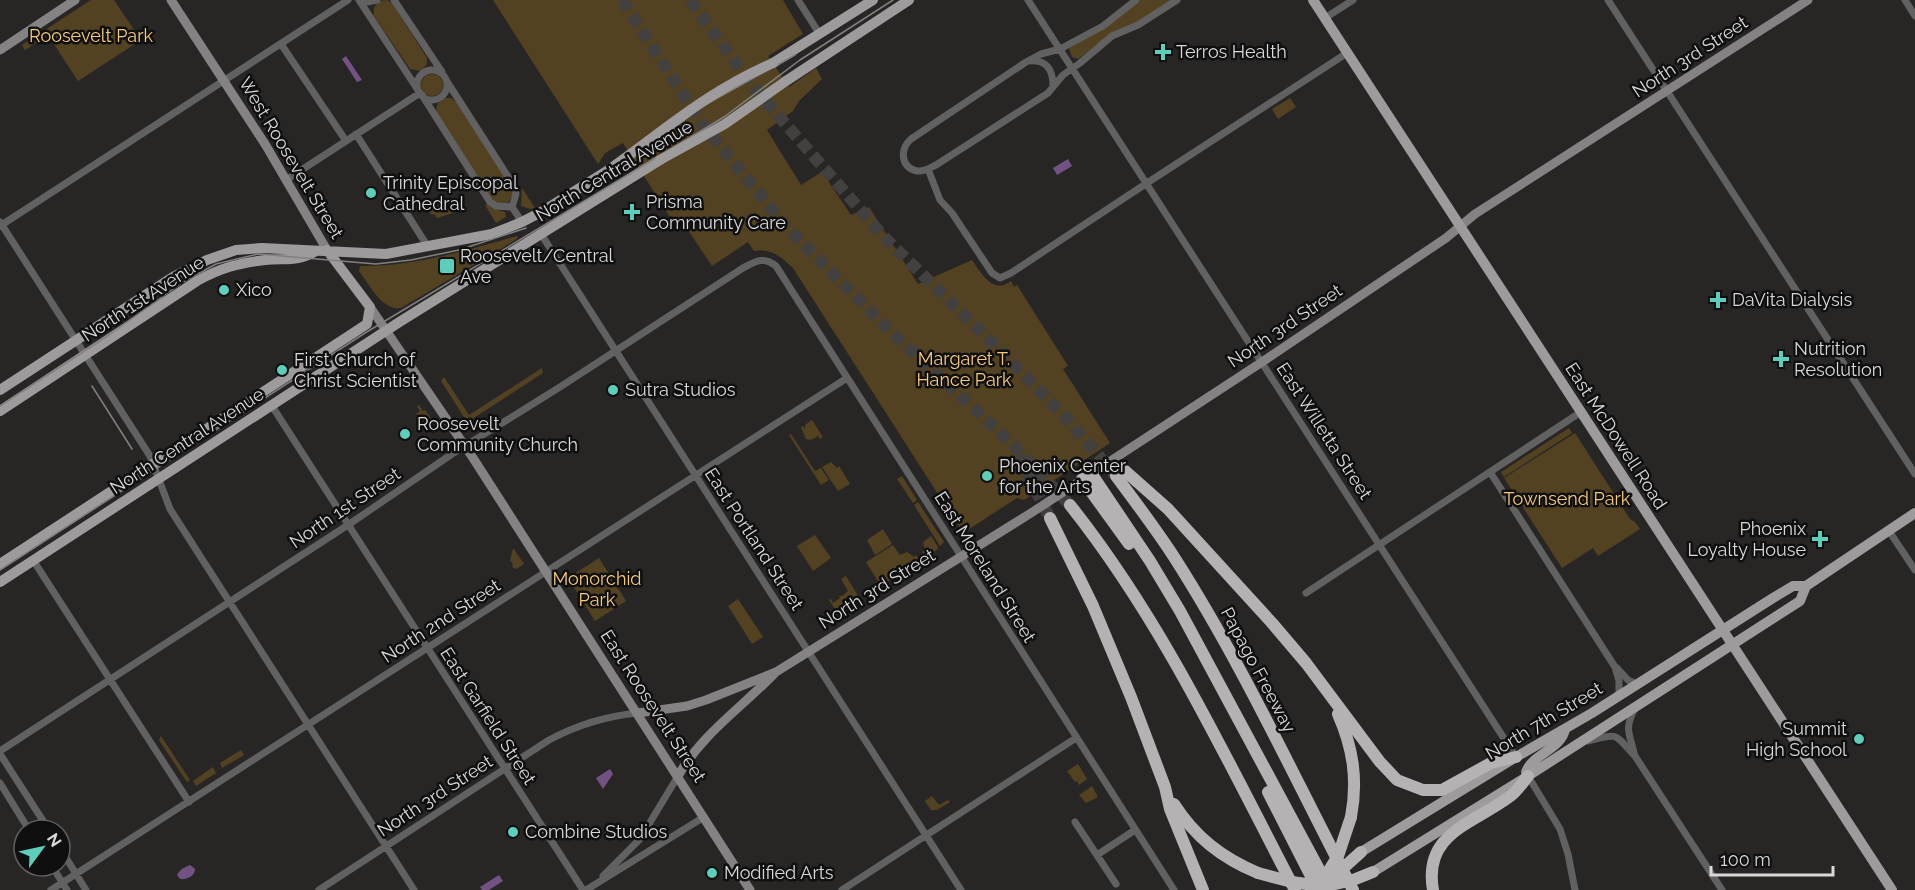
<svg xmlns="http://www.w3.org/2000/svg" width="1915" height="890" viewBox="0 0 1915 890" font-family="Raleway,sans-serif">
<style>
.green{fill:#524222}
.water{fill:#725282}
.lines{fill:none;stroke-linecap:round;stroke-linejoin:round}
.highway-tunnel{stroke:#434140;stroke-width:12;stroke-dasharray:12 6;stroke-linecap:butt}
.street{stroke:#626162;stroke-width:7}
.secondary{stroke:#848283;stroke-width:9}
.primary{stroke:#9e9b9d;stroke-width:10}
.highway{stroke:#b6b2b4;stroke-width:12}
.tram{stroke:#828080;stroke-width:1.5}
.primary-bridge{stroke:#9e9b9d;stroke-width:10}
.highway-bridge{stroke:#b6b2b4;stroke-width:12}
.poi-dot{fill:#5dceb9;stroke:#100f0f;stroke-width:2}
.labels{text-anchor:middle;stroke-width:5;stroke-linejoin:round;paint-order:stroke}
.park-label{font-size:18px;fill:#f6cb78;stroke:#100f0f}
.poi-label{font-size:18px;fill:#dad8d8;stroke:#100f0f;text-anchor:start}
.street-label{font-size:18px;fill:#dad8d8;stroke:#100f0f}
</style>
<rect width="100%" height="100%" fill="#282625"/>
<!-- green -->
<path class="green" d="M91 0H114L141 40 78 81 48 35 25 50 22 45Z
M387 0 392 3 427 58V64L421 71 410 69 374 16C372 6 378 0 387 0Z
M493 0H783L803 34 768 56 789 87 816 68 822 79 799 101 793 111 767 130 801 185 822 172 851 215 869 207 918 284 972 260C981 273 993 295 1011 281L1014 287 1017 285 1068 366 1063 369 1110 443 1024 500 1017 498 963 533 793 268C781 257 772 248 754 251L748 242 712 266 682 221 675 225 623 143 605 153 598 164Z
M1141 0H1172L1136 23 1112 33 1078 59 1072 57 1069 48 1133 3Z
M421 85a11 11 0 1 1 22 0a11 11 0 1 1-22 0Z
M445 98H451L456 102 512 188 513 194 508 203 501 205 494 202 438 115 436 109 438 103Z
M1290 98 1296 107 1278 119 1272 109Z
M522 188 535 208 530 209 521 206Z
M446 201 448 203 450 202 456 212 437 218 434 214 432 215 429 212Z
M487 204 492 208 505 212 506 217 496 223 485 205Z
M517 236 518 238 504 247 401 308C382 311 369 284 359 271L360 266C414 267 466 250 517 236Z
M542 368 543 373 469 421 466 420 441 381 444 377 469 415Z
M419 405 423 411 425 410 434 422 427 427V424L421 423 416 414 420 411 417 406Z
M812 420 823 437 820 439 818 436 811 440 806 439 801 427 803 426 805 429V425Z
M1569 428 1572 433 1504 477 1501 472Z
M1575 433 1630 519 1635 522 1640 529 1598 556 1593 548 1562 568 1504 478Z
M791 434 815 471 821 468 829 480 821 485 789 435Z
M831 462 837 468 839 466 850 484 838 491 822 467Z
M902 476 917 500 913 503 897 479Z
M918 502 944 542 940 546 914 505Z
M883 529 892 544 875 555 867 540Z
M815 535 831 558 813 571 797 546Z
M931 536 938 547 937 550 925 557 922 552 925 550 923 542Z
M893 545 900 555 907 552 914 557 916 555 920 561 881 586 866 562Z
M513 548 524 564 516 569 513 568 512 562 510 561Z
M599 558 626 601 595 621 568 578Z
M846 576 860 599 838 614 829 600 831 599 833 603 840 598 839 596H842L848 591 841 579Z
M738 599 763 637 752 644 728 606Z
M161 736 190 780 187 782 159 740Z
M241 750 244 755 222 768 220 763Z
M1078 764 1087 779 1079 785 1077 781 1075 782 1067 771Z
M213 767 216 773 196 786 193 781Z
M1092 786 1098 797 1086 803 1079 795Z
M932 796 939 805 948 800 950 802 937 810H931L925 801Z"/>
<!-- water -->
<path class="water" d="M346 56 362 80 357 82 342 59Z
M1068 159 1072 166 1057 175 1053 168Z
M610 769 613 774 603 789 596 778Z
M190 865 195 869C195 876 187 880 180 879L177 875C181 868 184 868 190 865Z
M499 875 503 881 489 890H482L480 887Z"/>
<g class="lines">
<!-- highway-tunnel -->
<path class="highway-tunnel" d="M622 0 701 122 786 227 891 332 1010 442 1070 505
M690 0 754 88 885 238 1008 358 1066 418 1116 476
M1018 456 1050 518"/>
<!-- street -->
<path class="street" d="M359 0 418 90
M361 0 367 2 377 0
M394 0 442 72
M798 0 819 33
M1028 0 1516 757
M1136 0 1103 26 1060 49 1041 54 1026 62 911 139C900 149 900 167 917 171 924 172 930 168 936 165L1048 93 1063 75 1080 63 1112 36 1138 25 1177 0
M1608 0 1915 474
M1905 0 1915 16
M1325 18 1353 0
M281 44 346 141
M1028 61C1046 59 1053 69 1053 86
M417 85a15 15 0 1 1 30 0a15 15 0 1 1-30 0Z
M446 80 514 186 516 194 512 207
M422 95 490 202 496 206 512 207
M356 134 428 247
M928 169 940 200 952 213 992 273 1000 278 1011 273 1147 183 1347 53
M286 180 420 93
M512 207 522 222
M0 222 150 456 170 509 414 890
M0 226 348 0
M541 234 961 890
M272 406 583 890
M1490 472 1615 667 1619 681V695
M1889 531 1915 570
M33 560 189 802
M1306 593 1581 412
M1617 668 1628 680 1636 684
M1634 710C1624 730 1630 734 1634 753
M1588 741C1620 733 1613 733 1635 756L1722 890
M0 751 348 525 452 454 560 387 743 268C756 261 764 256 776 266L1174 890
M0 754 49 830
M1528 776 1560 829 1568 854 1575 890
M0 783 29 830
M1075 822 1116 884
M60 848 86 890
M1097 855 1135 830
M52 866 67 890
M603 876 640 839 678 776
M51 890 847 378
M319 890 549 740C577 725 606 716 638 713
M586 890 704 817
M842 890 1076 738"/>
<!-- secondary -->
<path class="secondary" d="M171 0 265 144 327 250
M0 50 75 0
M370 307 473 458 750 890
M638 713 687 706 706 700 776 672 1031 513 1262 362 1446 238 1475 214 1808 0
M678 776C702 734 741 708 774 674"/>
<!-- primary -->
<path class="primary" d="M1313 0 1892 890
M773 63 873 0
M786 81 909 0
M0 390 173 277 207 260 236 250 262 248 386 254 492 234 522 222 543 211 610 169 648 141
M0 411 197 281C220 268 239 263 265 260 286 258 298 262 316 251
M0 564 367 324 370 307 327 250
M0 582 401 321 660 160
M1528 776 1526 772C1533 753 1561 750 1565 729
M1361 852 1516 757 1592 713 1773 598 1793 586H1806
M1373 872 1528 776 1800 601 1806 586 1915 513"/>
<!-- highway -->
<path class="highway" d="M1124 470 1168 509 1272 623 1306 663 1380 762 1397 780 1423 790H1442L1491 763 1516 757
M1091 473 1150 561 1180 611 1328 886
M1116 476C1136 503 1156 529 1174 557 1242 663 1295 779 1353 890
M1082 479 1129 544
M1070 505C1163 622 1226 758 1295 890
M1050 518 1093 606 1131 697 1165 787 1170 809 1203 890
M1338 714C1353 748 1358 780 1351 817
M1268 792 1318 890
M1174 804C1195 837 1222 858 1258 873
M1433 890C1423 833 1473 824 1509 797 1517 792 1522 783 1528 776"/>
<!-- tram -->
<path class="tram" d="M615 172 703 106 795 55
M92 386 132 449
M0 406 109 335 183 282 216 264 258 254 376 264 411 260 459 250 526 228
M0 570 365 333 724 117 800 60 893 0"/>
<!-- primary-bridge -->
<path class="primary-bridge" d="M648 141C689 110 725 84 773 63
M660 160 725 124 786 81"/>
<!-- highway-bridge -->
<path class="highway-bridge" d="M1258 873 1292 882 1320 886
M1331 879 1361 852
M1326 886 1353 880 1373 872
M1317 890 1338 856 1351 817"/>
</g>
<!-- markers -->
<g class="poi-dot">
<path d="M1160 43h6v6h6v6h-6v6h-6v-6h-6v-6h6z"/>
<circle cx="371" cy="193" r="6"/>
<path d="M629 203h6v6h6v6h-6v6h-6v-6h-6v-6h6z"/>
<rect x="439" y="258" width="16" height="16" rx="3"/>
<circle cx="224" cy="290" r="6"/>
<path d="M1715 291h6v6h6v6h-6v6h-6v-6h-6v-6h6z"/>
<path d="M1778 350h6v6h6v6h-6v6h-6v-6h-6v-6h6z"/>
<circle cx="282" cy="370" r="6"/>
<circle cx="613" cy="390" r="6"/>
<circle cx="405" cy="434" r="6"/>
<circle cx="987" cy="476" r="6"/>
<path d="M1817 530h6v6h6v6h-6v6h-6v-6h-6v-6h6z"/>
<circle cx="1859" cy="739" r="6"/>
<circle cx="513" cy="832" r="6"/>
<circle cx="712" cy="873" r="6"/>
</g>
<g class="labels">
<!-- park labels -->
<g class="park-label">
<text x="91" y="42">Roosevelt Park</text>
<text x="964" y="365">Margaret T.<tspan x="964" dy="21">Hance Park</tspan></text>
<text x="1567" y="505">Townsend Park</text>
<text x="597" y="585">Monorchid<tspan x="597" dy="21">Park</tspan></text>
</g>
<!-- poi labels -->
<g class="poi-label">
<text x="1176" y="58">Terros Health</text>
<text x="383" y="189">Trinity Episcopal<tspan x="383" dy="21">Cathedral</tspan></text>
<text x="646" y="208">Prisma<tspan x="646" dy="21">Community Care</tspan></text>
<text x="460" y="262">Roosevelt/Central<tspan x="460" dy="21">Ave</tspan></text>
<text x="236" y="296">Xico</text>
<text x="1732" y="306">DaVita Dialysis</text>
<text x="1794" y="355">Nutrition<tspan x="1794" dy="21">Resolution</tspan></text>
<text x="294" y="366">First Church of<tspan x="294" dy="21">Christ Scientist</tspan></text>
<text x="625" y="396">Sutra Studios</text>
<text x="417" y="430">Roosevelt<tspan x="417" dy="21">Community Church</tspan></text>
<text x="999" y="472">Phoenix Center<tspan x="999" dy="21">for the Arts</tspan></text>
<text x="1806" y="535" text-anchor="end">Phoenix<tspan x="1806" dy="21">Loyalty House</tspan></text>
<text x="1847" y="735" text-anchor="end">Summit<tspan x="1847" dy="21">High School</tspan></text>
<text x="525" y="838">Combine Studios</text>
<text x="724" y="879">Modified Arts</text>
</g>
<!-- street labels -->
<g class="street-label">
<text transform="translate(1690 57) rotate(-33)" y="6">North 3rd Street</text>
<text transform="translate(291 158) rotate(59)" y="6">West Roosevelt Street</text>
<text transform="translate(614 171) rotate(-31)" y="6">North Central Avenue</text>
<text transform="translate(143 299) rotate(-33)" y="6">North 1st Avenue</text>
<text transform="translate(1285 326) rotate(-34)" y="6">North 3rd Street</text>
<text transform="translate(1324 431) rotate(57)" y="6">East Willetta Street</text>
<text transform="translate(1616 436) rotate(57)" y="6">East McDowell Road</text>
<text transform="translate(187 441) rotate(-33)" y="6">North Central Avenue</text>
<text transform="translate(345 508) rotate(-34)" y="6">North 1st Street</text>
<text transform="translate(754 539) rotate(57)" y="6">East Portland Street</text>
<text transform="translate(985 567) rotate(58)" y="6">East Moreland Street</text>
<text transform="translate(877 589) rotate(-32)" y="6">North 3rd Street</text>
<text transform="translate(441 621) rotate(-33)" y="6">North 2nd Street</text>
<text transform="translate(1258 670) rotate(62)" y="6">Papago Freeway</text>
<text transform="translate(653 706) rotate(57)" y="6">East Roosevelt Street</text>
<text transform="translate(488 716) rotate(57)" y="6">East Garfield Street</text>
<text transform="translate(1544 721) rotate(-31)" y="6">North 7th Street</text>
<text transform="translate(435 796) rotate(-33)" y="6">North 3rd Street</text>
</g>
</g>
<!-- north arrow -->
<g transform="translate(42 848) rotate(57)"><circle r="28" fill="#100f0f" stroke="#615f5f" stroke-width="1.5"/>
<path d="M0-4.5L10 22L0 15L-10 22Z" fill="#5dceb9"/>
<text y="-9" font-size="16" font-weight="bold" text-anchor="middle" fill="#dad8d8">N</text>
</g>
<!-- scale -->
<path d="M1711 866v9h122v-9" fill="none" stroke="#dad8d8" stroke-width="3"/>
<text x="1720" y="866" font-size="18" fill="#dad8d8" stroke="#100f0f" stroke-width="4.5" paint-order="stroke">100 m</text>
</svg>
